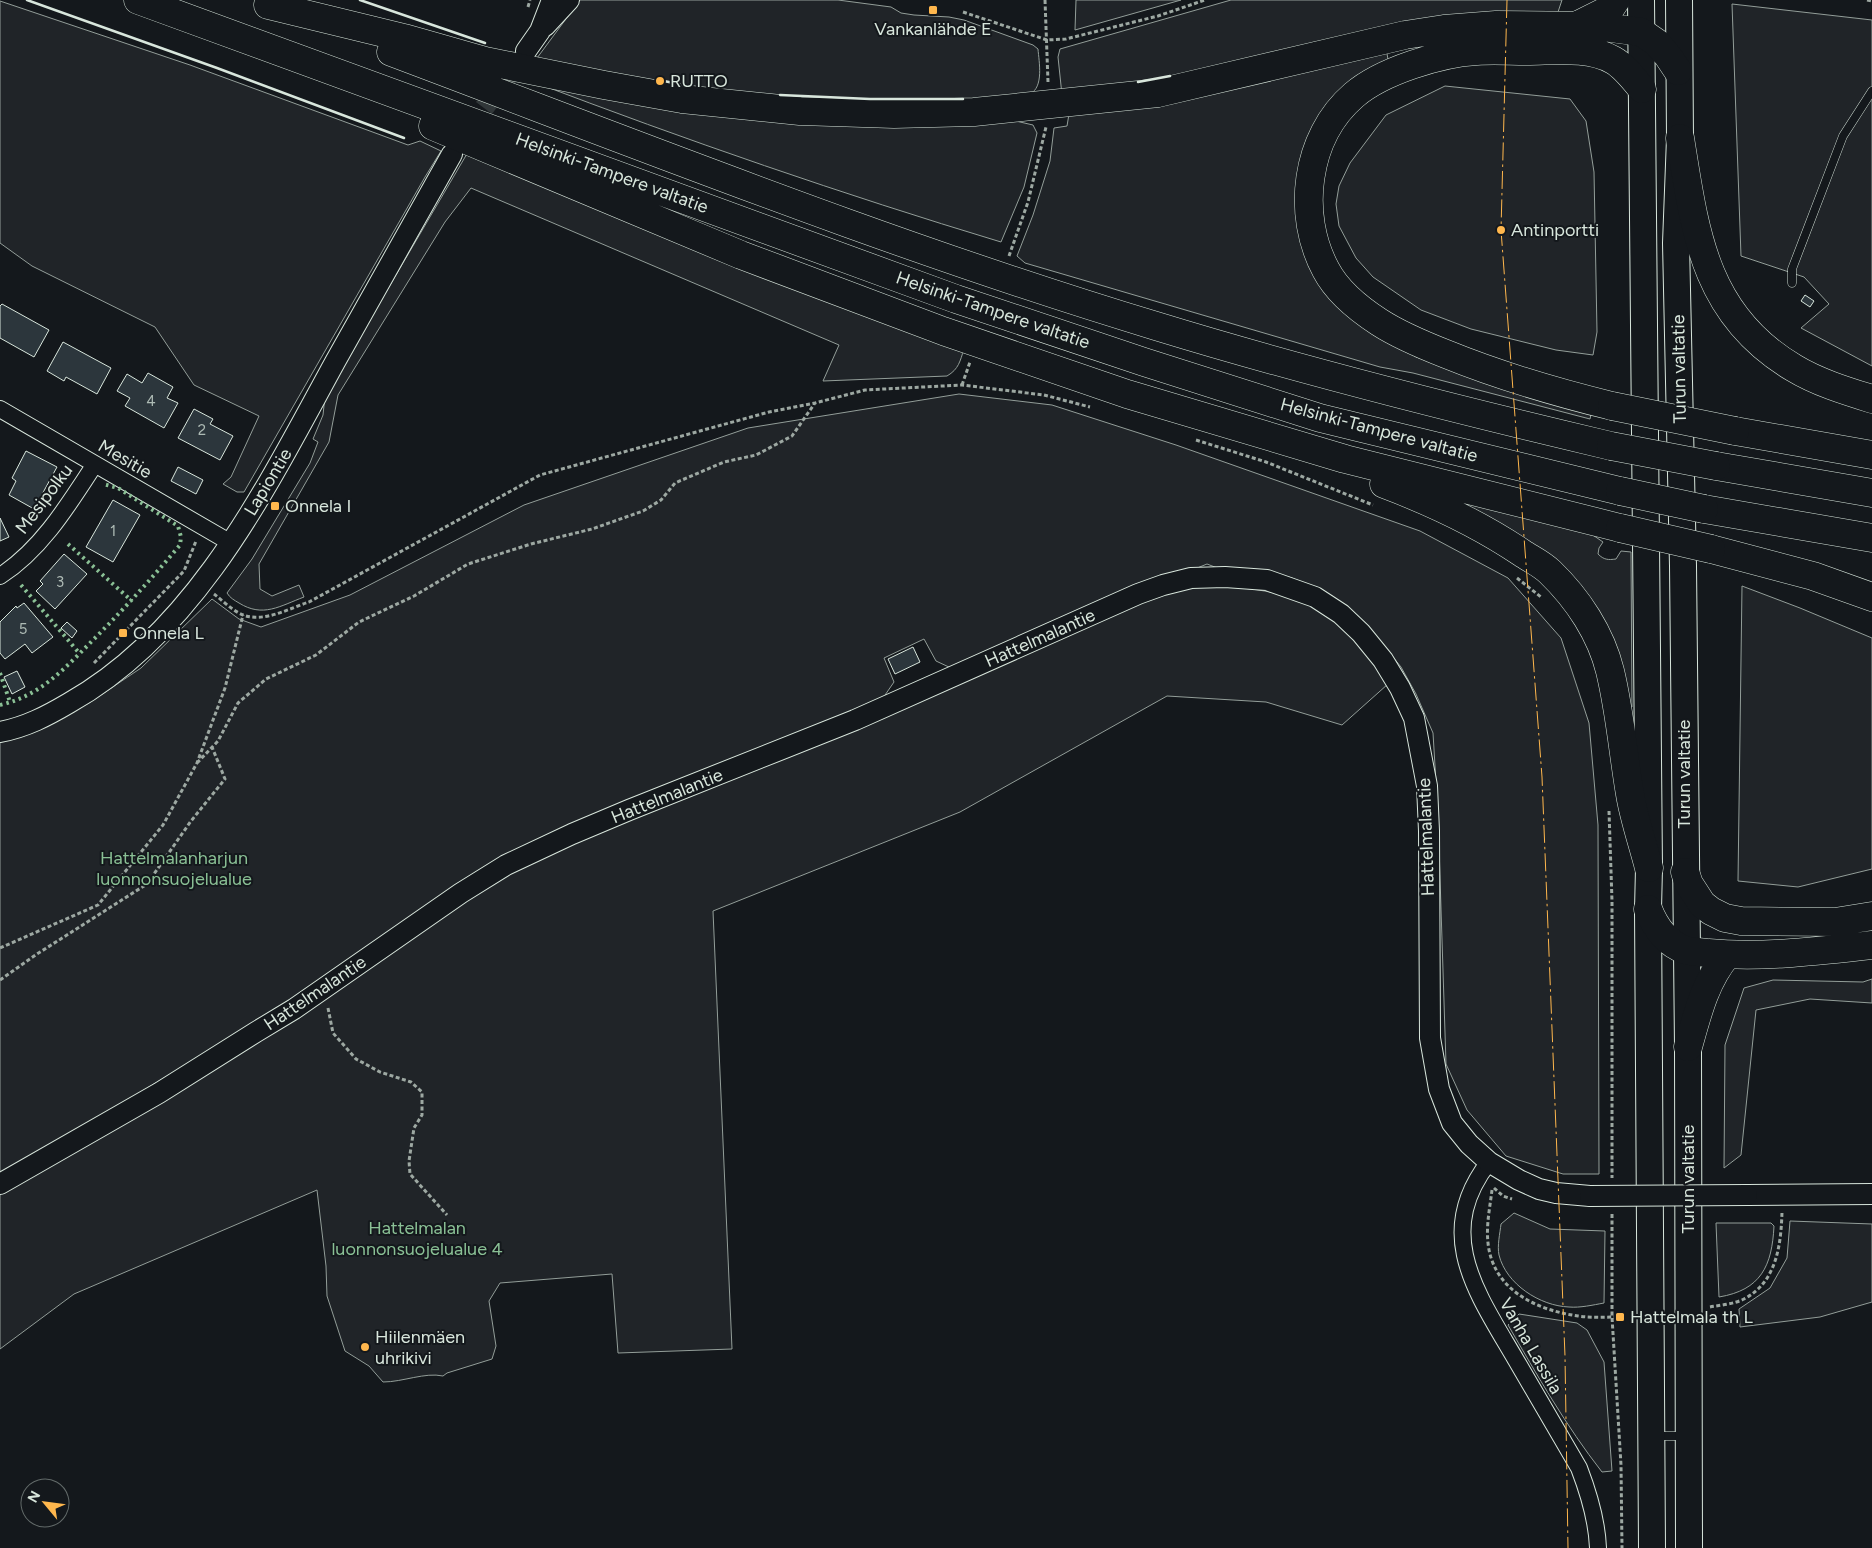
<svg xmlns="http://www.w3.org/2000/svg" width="1872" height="1548" viewBox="0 0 1872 1548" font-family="Figtree,sans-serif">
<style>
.green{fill:#202428;stroke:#939e99}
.building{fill:#2c363c;stroke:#d8e6dc}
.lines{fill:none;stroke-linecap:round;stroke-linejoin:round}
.tertiary-tunnel{stroke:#313739;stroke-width:20;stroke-dasharray:20 10;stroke-linecap:butt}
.service-casing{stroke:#d8e6dc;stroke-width:9}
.minor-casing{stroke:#d8e6dc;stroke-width:18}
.tertiary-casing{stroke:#d8e6dc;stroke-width:22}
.trunk-casing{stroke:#d8e6dc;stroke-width:28}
.motorway-casing{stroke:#d8e6dc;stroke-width:29}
.path{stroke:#9da8a2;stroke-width:3;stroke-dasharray:4 2.5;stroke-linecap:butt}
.service{stroke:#14181c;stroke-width:8}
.minor{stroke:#14181c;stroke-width:16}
.tertiary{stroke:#14181c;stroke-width:20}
.trunk{stroke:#14181c;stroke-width:26}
.motorway{stroke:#14181c;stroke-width:28}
.tertiary-bridge-casing{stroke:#d8e6dc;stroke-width:22;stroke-linecap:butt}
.motorway-bridge-casing{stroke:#d8e6dc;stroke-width:29;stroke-linecap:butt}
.tertiary-bridge{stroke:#14181c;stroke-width:20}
.motorway-bridge{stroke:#14181c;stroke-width:28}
.hedge{stroke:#8ac095;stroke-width:4;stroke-dasharray:2.5 4;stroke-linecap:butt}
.wall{stroke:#d8e6dc;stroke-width:2.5}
.power{stroke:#ffb74d;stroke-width:1;stroke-dasharray:18 4 2.5 4;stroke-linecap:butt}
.poi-dot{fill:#ffb74d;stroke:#14181c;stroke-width:2}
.labels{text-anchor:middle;stroke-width:4;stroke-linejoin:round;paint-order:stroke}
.number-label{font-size:15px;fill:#adbab4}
.poi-label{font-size:18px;fill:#d8e6dc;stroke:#14181c;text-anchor:start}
.street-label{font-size:18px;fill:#d8e6dc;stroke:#14181c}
.park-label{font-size:18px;fill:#8ac095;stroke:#14181c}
</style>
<rect width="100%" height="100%" fill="#14181c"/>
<!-- green -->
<path class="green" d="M580 0H838L891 7 901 13 914 15 949 17 964 20 1033 45 1038 49C1039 62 1044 87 1030 94 1024 97 1016 97 1010 99 927 99 844 101 762 94 686 88 611 73 537 58Z
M1076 0H1181L1075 30Z
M1231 0H1562L1558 12 1062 95 1058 57 1060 49Z
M0 1 190 65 408 145 420 141 441 151 425 177 244 492H237L223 484 231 477 259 416 194 385 155 327 32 266 0 243Z
M1732 4 1872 20V366L1801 328 1829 304 1804 277 1741 256Z
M1386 48 1389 65 1368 75 1298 196 1366 326 1416 357 1592 410 1590 419 1413 373 1380 367 1025 263 1017 256 1033 215 1050 161 1054 128 1067 126 1069 114Z
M531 81 1007 119 1033 125 1037 133 1024 187 1001 242C842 194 686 140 531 81Z
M1445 86 1570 99 1586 121 1594 172 1597 332 1593 355 1556 350 1471 329 1421 310 1373 277 1356 258 1339 226 1336 204 1339 186 1350 163 1386 115Z
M468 152 964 349C960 361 959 369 947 376L823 381 839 345 471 188 445 222 338 395 329 442 259 564 260 589 272 596 299 585 304 597C280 606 263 618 239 603 234 600 230 598 227 593L252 559 310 463 318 442 313 439 323 415 325 396Z
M959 394 1052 405 1176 445 1420 531 1508 578 1561 638 1589 723 1598 825 1599 1174H1563L1506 1156 1467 1110 1446 1064 1438 815 1433 733 1416 694 1401 667 1384 646 1316 588 1292 578 1267 571 1220 569 1207 564 951 668 936 661 924 639 884 658 894 682 883 698 566 827 214 1048 99 1117 0 1173V740L24 736 89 703 141 668 212 599 239 619 261 627 350 595 524 505 748 428Z
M1449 495 1581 527 1603 542 1599 548 1598 554C1604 560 1608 560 1616 559L1621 551 1631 552 1632 707 1627 706 1607 640Z
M1213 586C1259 588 1307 594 1343 626 1360 642 1375 664 1388 684L1342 725 1266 702 1167 696 960 812 713 911 732 1349 618 1353 612 1274 500 1283 489 1301 496 1346 492 1359 447 1373 443 1376C425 1372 403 1382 383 1382L369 1366 345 1351 327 1296 326 1266 317 1190 74 1294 0 1349V1193L437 918 508 874 574 843 1129 607 1185 588Z
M1742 586 1800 608 1872 638V869L1798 887 1738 881Z
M1872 979V1003L1810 999 1756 1010 1741 1155 1724 1168 1725 1045 1744 988 1773 980 1863 982Z
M1514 1213 1550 1229 1605 1231 1604 1303C1593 1305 1580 1308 1569 1307 1540 1306 1506 1284 1499 1255 1497 1246 1500 1233 1501 1224Z
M1790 1221 1872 1224V1302L1820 1317 1740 1327 1739 1309 1770 1288 1787 1258Z
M1716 1223H1771L1774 1226C1772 1266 1761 1290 1719 1297Z
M1519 1314 1577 1323 1587 1330 1604 1362 1612 1471 1602 1472C1566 1426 1537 1375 1508 1325Z"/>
<!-- building -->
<path class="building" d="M1805 295 1814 301 1810 307 1801 301Z
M2 304 49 330 34 357 0 338V306Z
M63 342 111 368 97 394 66 377 64 381 47 371Z
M148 373 173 387 167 398 178 403 164 428 125 406 130 398 117 391 127 374 142 383Z
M194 409 213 419 210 424 233 436 220 460 178 438Z
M26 451 57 467 34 509 9 495 16 481 12 478Z
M178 467 203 480 196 494 171 481Z
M113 500 140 515 113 562 86 547Z
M0 518 9 537 0 541Z
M64 554 87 574 55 609 36 591 43 584 40 581Z
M24 603 53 637 32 653 25 644 5 659 0 653V622L16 606 17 608Z
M67 622 77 631 72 638 61 628Z
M913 647 920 662 895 674 888 659Z
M17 671 25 687 12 694 4 677Z"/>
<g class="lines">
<!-- tertiary-tunnel -->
<path class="tertiary-tunnel" d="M466 132 522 57"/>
<defs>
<path id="service" d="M1792 283V269L1843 136 1872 91
M1656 1436H1684"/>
<path id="minor" d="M0 409 231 543
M0 576C41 550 69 504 95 464
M1489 1162C1433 1234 1477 1293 1516 1360 1537 1396 1558 1432 1579 1468 1589 1494 1597 1520 1598 1548"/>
<path id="tertiary" d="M545 26 569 0
M526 51 540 31 552 0
M0 732C26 727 47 716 69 703 197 631 267 486 335 362 374 292 413 223 452 154
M0 1184 159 1093 256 1032 294 1009 461 893 506 865 572 834 629 810 855 720 1138 594 1163 585 1191 578 1225 577 1267 580 1315 597 1341 614 1361 633 1383 660 1400 688 1414 718 1427 786 1429 831 1430 1038 1439 1089 1452 1123 1469 1144 1489 1162 1519 1180 1539 1189 1556 1193 1590 1196
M1747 1195 1872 1194"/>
<path id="trunk" d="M1641 0 1649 868 1648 909 1652 1548
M1679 0 1680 138 1676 243 1683 566 1688 1047 1689 1548"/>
<path id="motorway" d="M138 0 956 299 1144 362 1320 418 1620 491
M268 5 404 38 485 61 604 85 682 99 800 111 894 114 974 112 1158 93 1405 35 1444 29 1496 25 1596 26 1641 32 1657 43 1668 56 1678 71
M1578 25 1610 9 1616 0
M391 52C644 147 897 248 1156 326 1306 372 1458 410 1611 446
M433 126 741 255 943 331 1127 394 1345 459 1620 528
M1680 138C1695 232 1704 315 1794 368 1817 382 1846 391 1872 399
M1612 406C1555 392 1500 376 1446 354 1423 345 1399 335 1379 322 1359 309 1337 291 1326 270 1296 215 1305 137 1354 95 1382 71 1440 53 1477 51 1493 50 1510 51 1527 51 1554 51 1588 46 1613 60 1624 66 1634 79 1642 89
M1735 431 1872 455
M1716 466 1872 493
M1384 484C1432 502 1479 524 1522 553 1531 559 1542 564 1550 572 1578 599 1601 634 1610 671 1620 712 1623 753 1630 794 1634 819 1643 844 1649 868
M1704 509 1872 538
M1711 549 1813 576 1872 597
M1685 872 1689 884 1702 904 1711 911 1725 918 1741 921 1835 922 1872 916
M1648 909C1655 927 1666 943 1685 950 1692 952 1701 952 1708 953 1762 958 1818 951 1872 945
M1688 1047C1697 1015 1705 981 1727 955"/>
</defs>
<!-- service casing -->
<use href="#service" class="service-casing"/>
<!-- minor casing -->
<use href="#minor" class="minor-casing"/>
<!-- tertiary casing -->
<use href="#tertiary" class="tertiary-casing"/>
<!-- trunk casing -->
<use href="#trunk" class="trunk-casing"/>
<!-- motorway casing -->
<use href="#motorway" class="motorway-casing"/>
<!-- path -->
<path class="path" d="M1045 0 1048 82
M1867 0 1872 1
M528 7 530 0
M963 12 1047 40 1066 39 1158 16 1205 0
M1009 256 1028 202 1046 127
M962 385 970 362
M1196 440 1266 462 1373 505
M1517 578 1541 597
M214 594C223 601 233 611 243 615 264 623 290 608 309 602L540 475 769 412 815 403 865 390 962 385 1044 395 1090 407
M94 663 184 571 196 541
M197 763 218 741 238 703 266 679 316 655 359 622 414 596 468 564 531 544 592 529 643 511 661 500 675 483 724 462 756 455 792 436 815 403
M1609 811 1612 901V1178
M0 948 98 905 163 825 197 763 225 688 243 615
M0 980 37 954 147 884 191 821 225 779 212 747
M328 1008 333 1033 356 1059 380 1072 411 1082 422 1092V1115L414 1128 409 1161 410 1174 447 1215
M1494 1188 1503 1196 1512 1199
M1492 1190C1490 1207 1486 1225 1488 1243 1493 1290 1536 1310 1578 1316 1592 1318 1606 1317 1620 1317
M1612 1214V1317L1621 1465 1622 1548
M1710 1307C1721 1305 1734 1304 1744 1299 1777 1282 1781 1244 1782 1212"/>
<!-- service -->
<use href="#service" class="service"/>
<!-- minor -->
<use href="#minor" class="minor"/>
<!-- tertiary -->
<use href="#tertiary" class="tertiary"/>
<!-- trunk -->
<use href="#trunk" class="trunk"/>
<!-- motorway -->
<use href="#motorway" class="motorway"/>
<defs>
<path id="tertiary-bridge" d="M1590 1196 1747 1195"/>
<path id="motorway-bridge" d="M1612 406 1735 431
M1611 446 1716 466
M1620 491 1704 509
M1620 528 1711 549"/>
</defs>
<!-- tertiary-bridge casing -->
<use href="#tertiary-bridge" class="tertiary-bridge-casing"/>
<!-- motorway-bridge casing -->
<use href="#motorway-bridge" class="motorway-bridge-casing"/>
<!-- tertiary-bridge -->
<use href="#tertiary-bridge" class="tertiary-bridge"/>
<!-- motorway-bridge -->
<use href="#motorway-bridge" class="motorway-bridge"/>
<!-- hedge -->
<path class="hedge" d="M68 544 132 601
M21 585 80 654
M0 673 10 702
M0 705C41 696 67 666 95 638 125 608 152 578 180 545L181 537 178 526 118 488 103 484"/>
<!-- wall -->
<path class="wall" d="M27 0 217 68 404 138
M360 0 485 43
M664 81 688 86
M1138 82 1170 76
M780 95 870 99H963"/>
<!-- power -->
<path class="power" d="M1507 0 1501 230 1542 777 1565 1356 1568 1548"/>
</g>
<!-- markers -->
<g class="poi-dot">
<rect x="928" y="5" width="10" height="10" rx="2.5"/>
<circle cx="660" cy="81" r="5"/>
<circle cx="1501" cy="230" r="5"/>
<rect x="270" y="501" width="10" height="10" rx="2.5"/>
<rect x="118" y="628" width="10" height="10" rx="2.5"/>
<rect x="1615" y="1312" width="10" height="10" rx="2.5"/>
<circle cx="365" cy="1347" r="5"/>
</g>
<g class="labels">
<!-- number labels -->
<g class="number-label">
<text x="151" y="406">4</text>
<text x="202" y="435">2</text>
<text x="113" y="536">1</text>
<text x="60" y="587">3</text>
<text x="23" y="634">5</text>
</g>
<!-- poi labels -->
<g class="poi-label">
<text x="933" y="35" text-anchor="middle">Vankanlähde E</text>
<text x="670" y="87">RUTTO</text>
<text x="1511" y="236">Antinportti</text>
<text x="285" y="512">Onnela I</text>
<text x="133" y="639">Onnela L</text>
<text x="1630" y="1323">Hattelmala th L</text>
<text x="375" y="1343">Hiilenmäen<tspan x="375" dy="21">uhrikivi</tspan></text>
</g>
<!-- street labels -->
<g class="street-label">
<text transform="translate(612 173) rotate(20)" y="6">Helsinki-Tampere valtatie</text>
<text transform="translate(993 310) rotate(19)" y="6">Helsinki-Tampere valtatie</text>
<text transform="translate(1679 369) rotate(-91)" y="6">Turun valtatie</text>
<text transform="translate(1379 430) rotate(15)" y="6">Helsinki-Tampere valtatie</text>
<text transform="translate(125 459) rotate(30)" y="6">Mesitie</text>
<text transform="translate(268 482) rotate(-59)" y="6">Lapiontie</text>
<text transform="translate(44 499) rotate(-53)" y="6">Mesipolku</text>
<text transform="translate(1040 638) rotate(-24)" y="6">Hattelmalantie</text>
<text transform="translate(1684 774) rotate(-90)" y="6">Turun valtatie</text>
<text transform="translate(667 796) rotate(-22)" y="6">Hattelmalantie</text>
<text transform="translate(1426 837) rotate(-92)" y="6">Hattelmalantie</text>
<text transform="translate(315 993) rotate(-34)" y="6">Hattelmalantie</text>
<text transform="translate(1688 1179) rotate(-90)" y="6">Turun valtatie</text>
<text transform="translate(1531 1346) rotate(60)" y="6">Vanha Lassila</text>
</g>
<!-- park labels -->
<g class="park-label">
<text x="174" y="864">Hattelmalanharjun<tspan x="174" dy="21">luonnonsuojelualue</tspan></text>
<text x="417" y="1234">Hattelmalan<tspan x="417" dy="21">luonnonsuojelualue 4</tspan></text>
</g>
</g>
<!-- north arrow -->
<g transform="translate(45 1503) rotate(299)"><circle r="24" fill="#14181c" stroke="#626a69"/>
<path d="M0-4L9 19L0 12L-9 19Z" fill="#ffb74d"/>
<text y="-8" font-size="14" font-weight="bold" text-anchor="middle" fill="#d8e6dc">N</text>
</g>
</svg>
